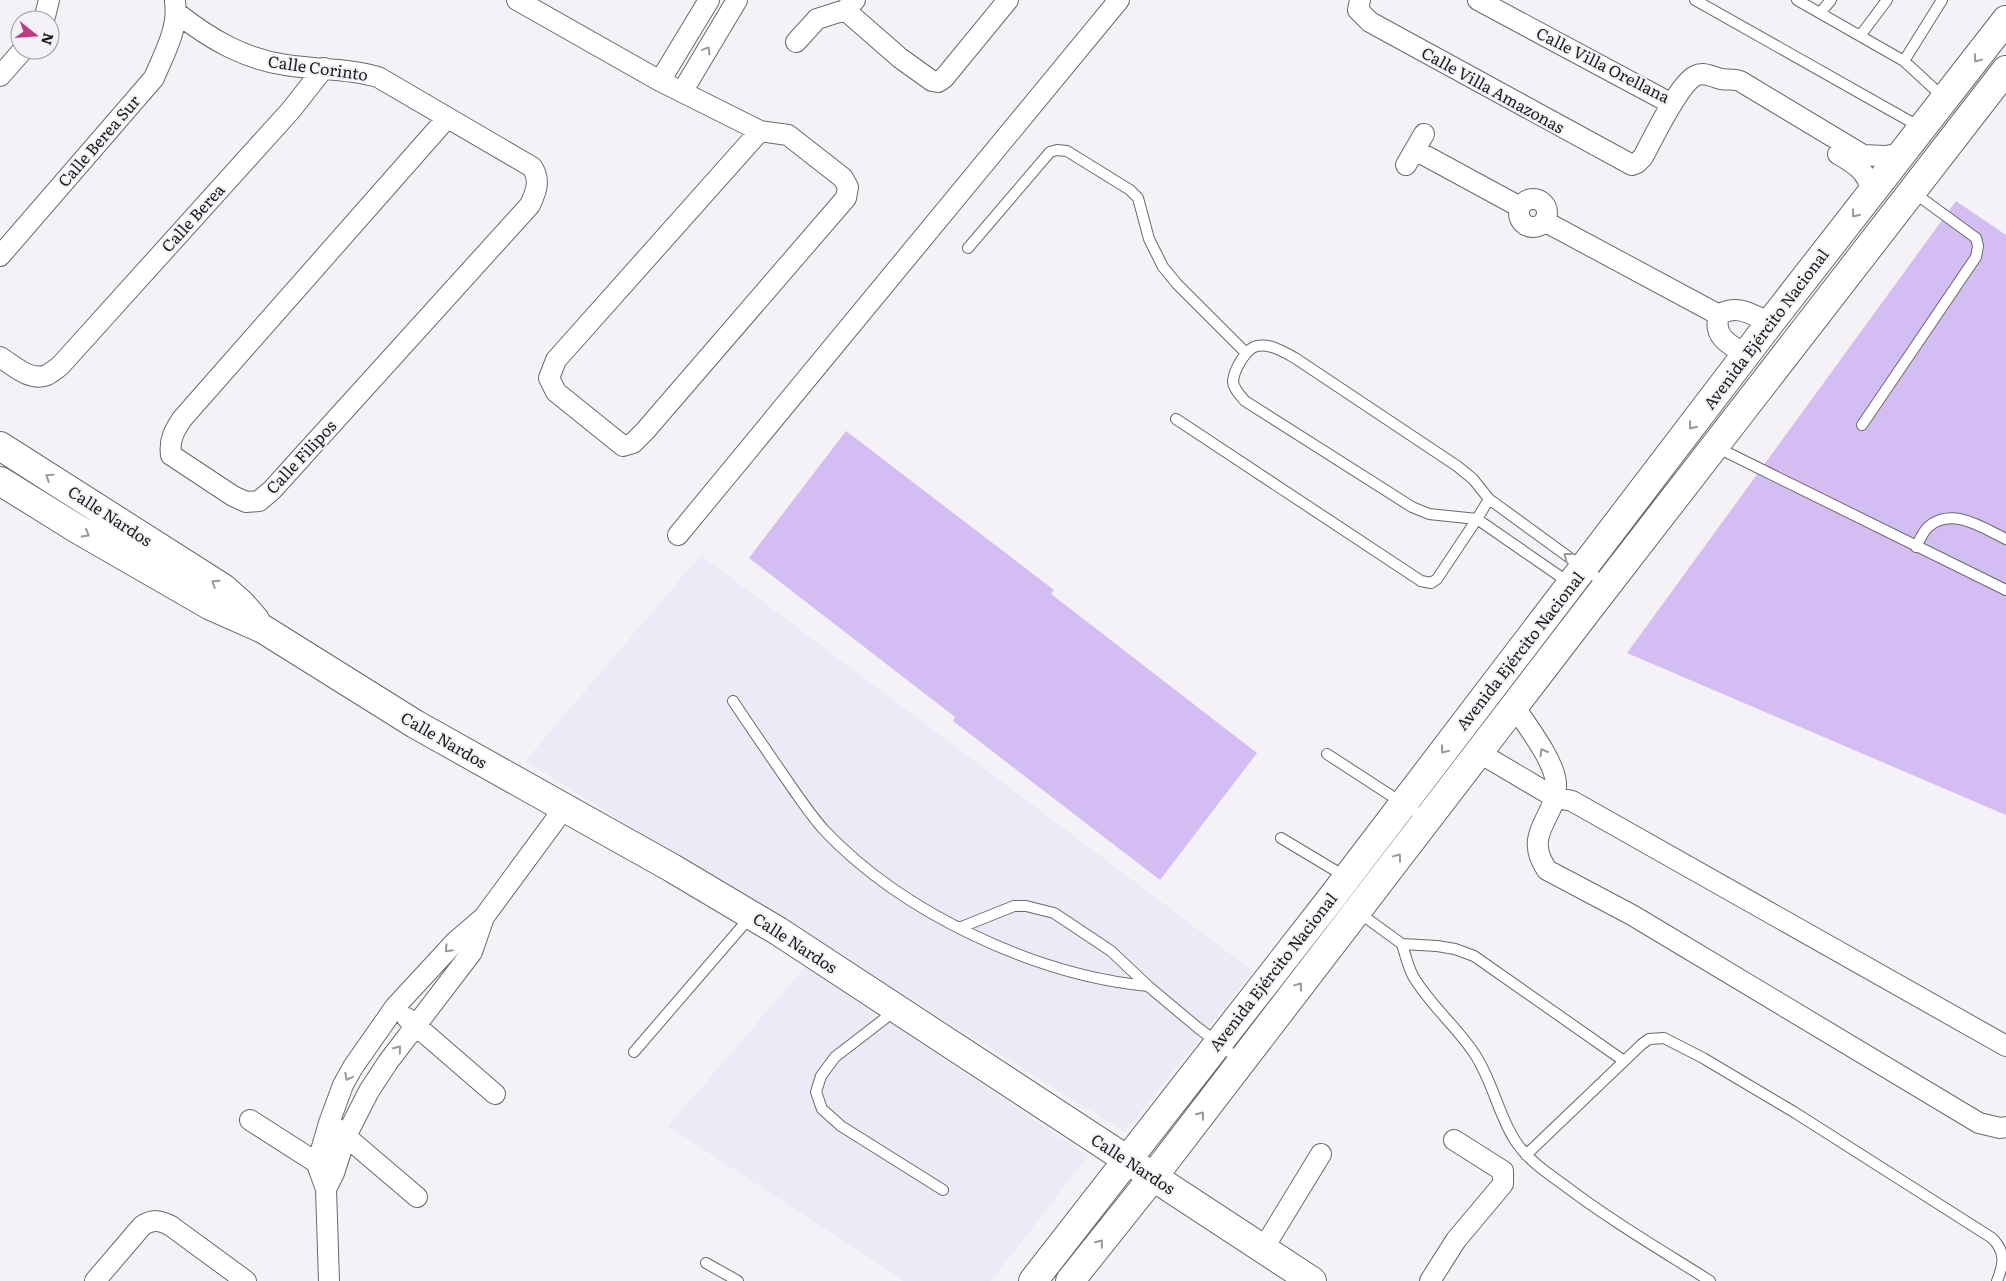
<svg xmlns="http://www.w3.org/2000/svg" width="2006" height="1281" viewBox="0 0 2006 1281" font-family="Literata,serif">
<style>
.built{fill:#eee9f6}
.green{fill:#d3bdf3}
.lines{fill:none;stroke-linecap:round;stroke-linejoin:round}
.lane-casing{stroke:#6a696d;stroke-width:12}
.street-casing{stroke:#6a696d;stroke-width:22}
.secondary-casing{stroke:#6a696d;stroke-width:30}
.primary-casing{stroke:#6a696d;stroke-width:30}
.lane{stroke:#fff;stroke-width:10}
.street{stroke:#fff;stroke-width:20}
.secondary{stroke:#fff;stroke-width:28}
.primary{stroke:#fff;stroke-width:28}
.oneway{stroke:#999}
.labels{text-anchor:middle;stroke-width:4;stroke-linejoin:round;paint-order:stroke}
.street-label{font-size:16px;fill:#1c1c1d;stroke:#f4f2f7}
</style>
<rect width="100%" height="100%" fill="#f4f2f7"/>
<!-- built -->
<path class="built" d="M701 555 1253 971 1125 1132 525 761Z
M806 966 1088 1156 991 1281H904L668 1126Z"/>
<!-- green -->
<path class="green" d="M1956 201 2006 235V815L1627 653Z
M846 431 1054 590 1051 594 1257 753 1160 880 953 721 955 717 749 558Z"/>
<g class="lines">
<defs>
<path id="lane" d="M1695 0 1920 127
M1797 0 1904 61 1943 97
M1820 13 1831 0
M1860 36 1887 0
M1904 61 1942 0
M968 248 1050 152 1057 150 1067 151 1130 190 1138 198 1149 239 1163 267 1177 284 1246 353
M1176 419 1421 581 1431 583 1437 579 1477 519 1571 584
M1862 425 1976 257 1978 246 1976 238 1913 192
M1716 447 2006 590
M1489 499 1477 519 1429 514 1412 507 1245 401C1240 395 1233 388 1233 381 1234 370 1246 348 1257 346 1270 343 1284 352 1295 358L1457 466 1473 479 1489 499 1607 585
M1916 547C1919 541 1923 532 1928 527 1952 506 1983 528 2006 539
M733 701C753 731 773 760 793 789 803 803 813 818 825 831 903 913 1035 975 1148 986
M1327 754 1427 819
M1281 838 1346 877
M1358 912 1402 944 1437 946 1455 949 1474 956 1624 1061
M959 928 1014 906H1026L1054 913 1111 951 1148 986 1197 1027 1241 1061
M1402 944C1405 954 1408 967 1413 976 1430 1005 1456 1026 1474 1053 1493 1081 1498 1115 1516 1142 1528 1160 1547 1173 1564 1185 1610 1220 1661 1250 1710 1281
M896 1010 835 1057 821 1076 816 1092 822 1109 841 1126 943 1190
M634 1052 751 916
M1526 1155 1642 1044 1649 1039 1664 1038 1703 1058 1794 1112 1992 1238C2006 1252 2004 1264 1997 1281
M706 1263 738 1281"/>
<path id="street" d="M517 0 660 81 760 131 788 135 843 178 848 187 846 198 645 431 633 443 623 446 556 392 549 378 556 360 760 131
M1360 0 1358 10 1370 22 1632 165 1637 163 1643 157C1653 139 1678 85 1695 76 1704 71 1712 77 1721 79 1728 80 1733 79 1740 81L1863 155 1885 156 1903 153
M1478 0 1672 104
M845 10 900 58 932 81 938 82 944 78 1008 0
M177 13C210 39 244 59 286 65 317 70 348 68 378 77L532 167C541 180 536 192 530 205L272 490 259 501 246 502 233 496 171 455C169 440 174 431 182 419L447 118
M44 20 49 0
M796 42 817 19 845 10 855 0
M0 76 23 50
M660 81 709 0
M682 92 737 0
M1415 150 1520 207
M1838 154C1855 164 1867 171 1872 192
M1406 165 1424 134
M1519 213a14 14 0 1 1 28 0a14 14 0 1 1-28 0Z
M1544 221 1719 315
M0 256 154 78C164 54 179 28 175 2
M1747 355C1730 345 1712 337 1719 315 1736 303 1753 315 1770 323
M0 357C13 365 30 382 47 375 51 373 56 369 60 366L291 110 324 68
M678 535 1119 0
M1514 706C1527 726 1554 760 1556 783 1558 818 1521 832 1547 870L1632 915 1979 1123 2000 1128 2006 1127
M1478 752 1554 797 1572 801 2006 1046
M407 1018 495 1094
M250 1120 328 1170
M336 1128 417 1197
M326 1189 334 1173 346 1136 369 1091 388 1062 472 952 484 917
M1263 1249 1321 1154
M95 1281 142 1226C153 1219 160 1220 171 1226L246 1281
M329 1281 326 1189 317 1164 329 1123 343 1085 353 1067 395 1007 456 941 484 917 565 807
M1430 1281 1456 1240 1503 1184V1171L1454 1140"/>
<path id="secondary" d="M0 446 223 588 241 604 255 620
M0 481 79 530 211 606 263 629 415 724 672 868 778 931 1312 1281"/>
<path id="primary" d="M1033 1281 1333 896 1770 323 2006 20
M1070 1281 1153 1177 1594 602 2006 70"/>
</defs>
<!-- lane casing -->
<use href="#lane" class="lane-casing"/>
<!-- street casing -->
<use href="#street" class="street-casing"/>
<!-- secondary casing -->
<use href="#secondary" class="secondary-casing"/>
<!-- primary casing -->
<use href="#primary" class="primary-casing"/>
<!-- lane -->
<use href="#lane" class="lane"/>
<!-- street -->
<use href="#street" class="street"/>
<!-- secondary -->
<use href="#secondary" class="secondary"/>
<!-- primary -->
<use href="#primary" class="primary"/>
</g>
<!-- one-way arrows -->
<defs><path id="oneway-chevron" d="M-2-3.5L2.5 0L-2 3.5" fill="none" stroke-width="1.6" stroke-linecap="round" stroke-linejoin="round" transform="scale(1.25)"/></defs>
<g class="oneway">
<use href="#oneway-chevron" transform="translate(707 50) rotate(-59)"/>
<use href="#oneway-chevron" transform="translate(1977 59) rotate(127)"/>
<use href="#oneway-chevron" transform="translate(1855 214) rotate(128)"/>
<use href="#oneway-chevron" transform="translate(1692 426) rotate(128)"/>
<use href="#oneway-chevron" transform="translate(49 477) rotate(-147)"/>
<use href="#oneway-chevron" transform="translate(86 534) rotate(30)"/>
<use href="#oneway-chevron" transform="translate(1567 556) rotate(-143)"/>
<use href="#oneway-chevron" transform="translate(215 583) rotate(-147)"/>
<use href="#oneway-chevron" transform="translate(1444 750) rotate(128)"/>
<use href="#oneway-chevron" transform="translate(1543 752) rotate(-120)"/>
<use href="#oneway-chevron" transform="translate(1398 857) rotate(-53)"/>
<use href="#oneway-chevron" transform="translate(448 949) rotate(133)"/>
<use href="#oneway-chevron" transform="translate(1299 986) rotate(-53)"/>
<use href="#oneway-chevron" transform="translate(398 1049) rotate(-51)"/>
<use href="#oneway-chevron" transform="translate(348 1077) rotate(118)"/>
<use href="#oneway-chevron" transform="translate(1201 1115) rotate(-52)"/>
<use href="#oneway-chevron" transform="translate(1100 1243) rotate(-52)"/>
</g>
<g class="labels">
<!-- street labels -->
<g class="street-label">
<text transform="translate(1603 65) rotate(27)" y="6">Calle Villa Orellana</text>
<text transform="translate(318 68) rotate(8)" y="6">Calle Corinto</text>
<text transform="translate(1493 90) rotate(29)" y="6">Calle Villa Amazonas</text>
<text transform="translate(99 141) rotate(-49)" y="6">Calle Berea Sur</text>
<text transform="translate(193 218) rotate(-48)" y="6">Calle Berea</text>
<text transform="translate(1766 329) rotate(-53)" y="6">Avenida Ejército Nacional</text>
<text transform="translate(301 457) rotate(-47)" y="6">Calle Filipos</text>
<text transform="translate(110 516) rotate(33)" y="6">Calle Nardos</text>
<text transform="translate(1520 651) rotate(-52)" y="6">Avenida Ejército Nacional</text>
<text transform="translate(444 740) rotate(30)" y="6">Calle Nardos</text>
<text transform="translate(795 943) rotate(33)" y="6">Calle Nardos</text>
<text transform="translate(1273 972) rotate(-52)" y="6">Avenida Ejército Nacional</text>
<text transform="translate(1133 1164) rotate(33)" y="6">Calle Nardos</text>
</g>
</g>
<!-- north arrow -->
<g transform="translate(35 35) rotate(107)"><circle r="24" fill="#f4f2f7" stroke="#9e9ca0"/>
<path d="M0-4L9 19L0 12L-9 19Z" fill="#bf3a7f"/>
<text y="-8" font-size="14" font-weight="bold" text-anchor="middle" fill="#1c1c1d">N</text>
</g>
</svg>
